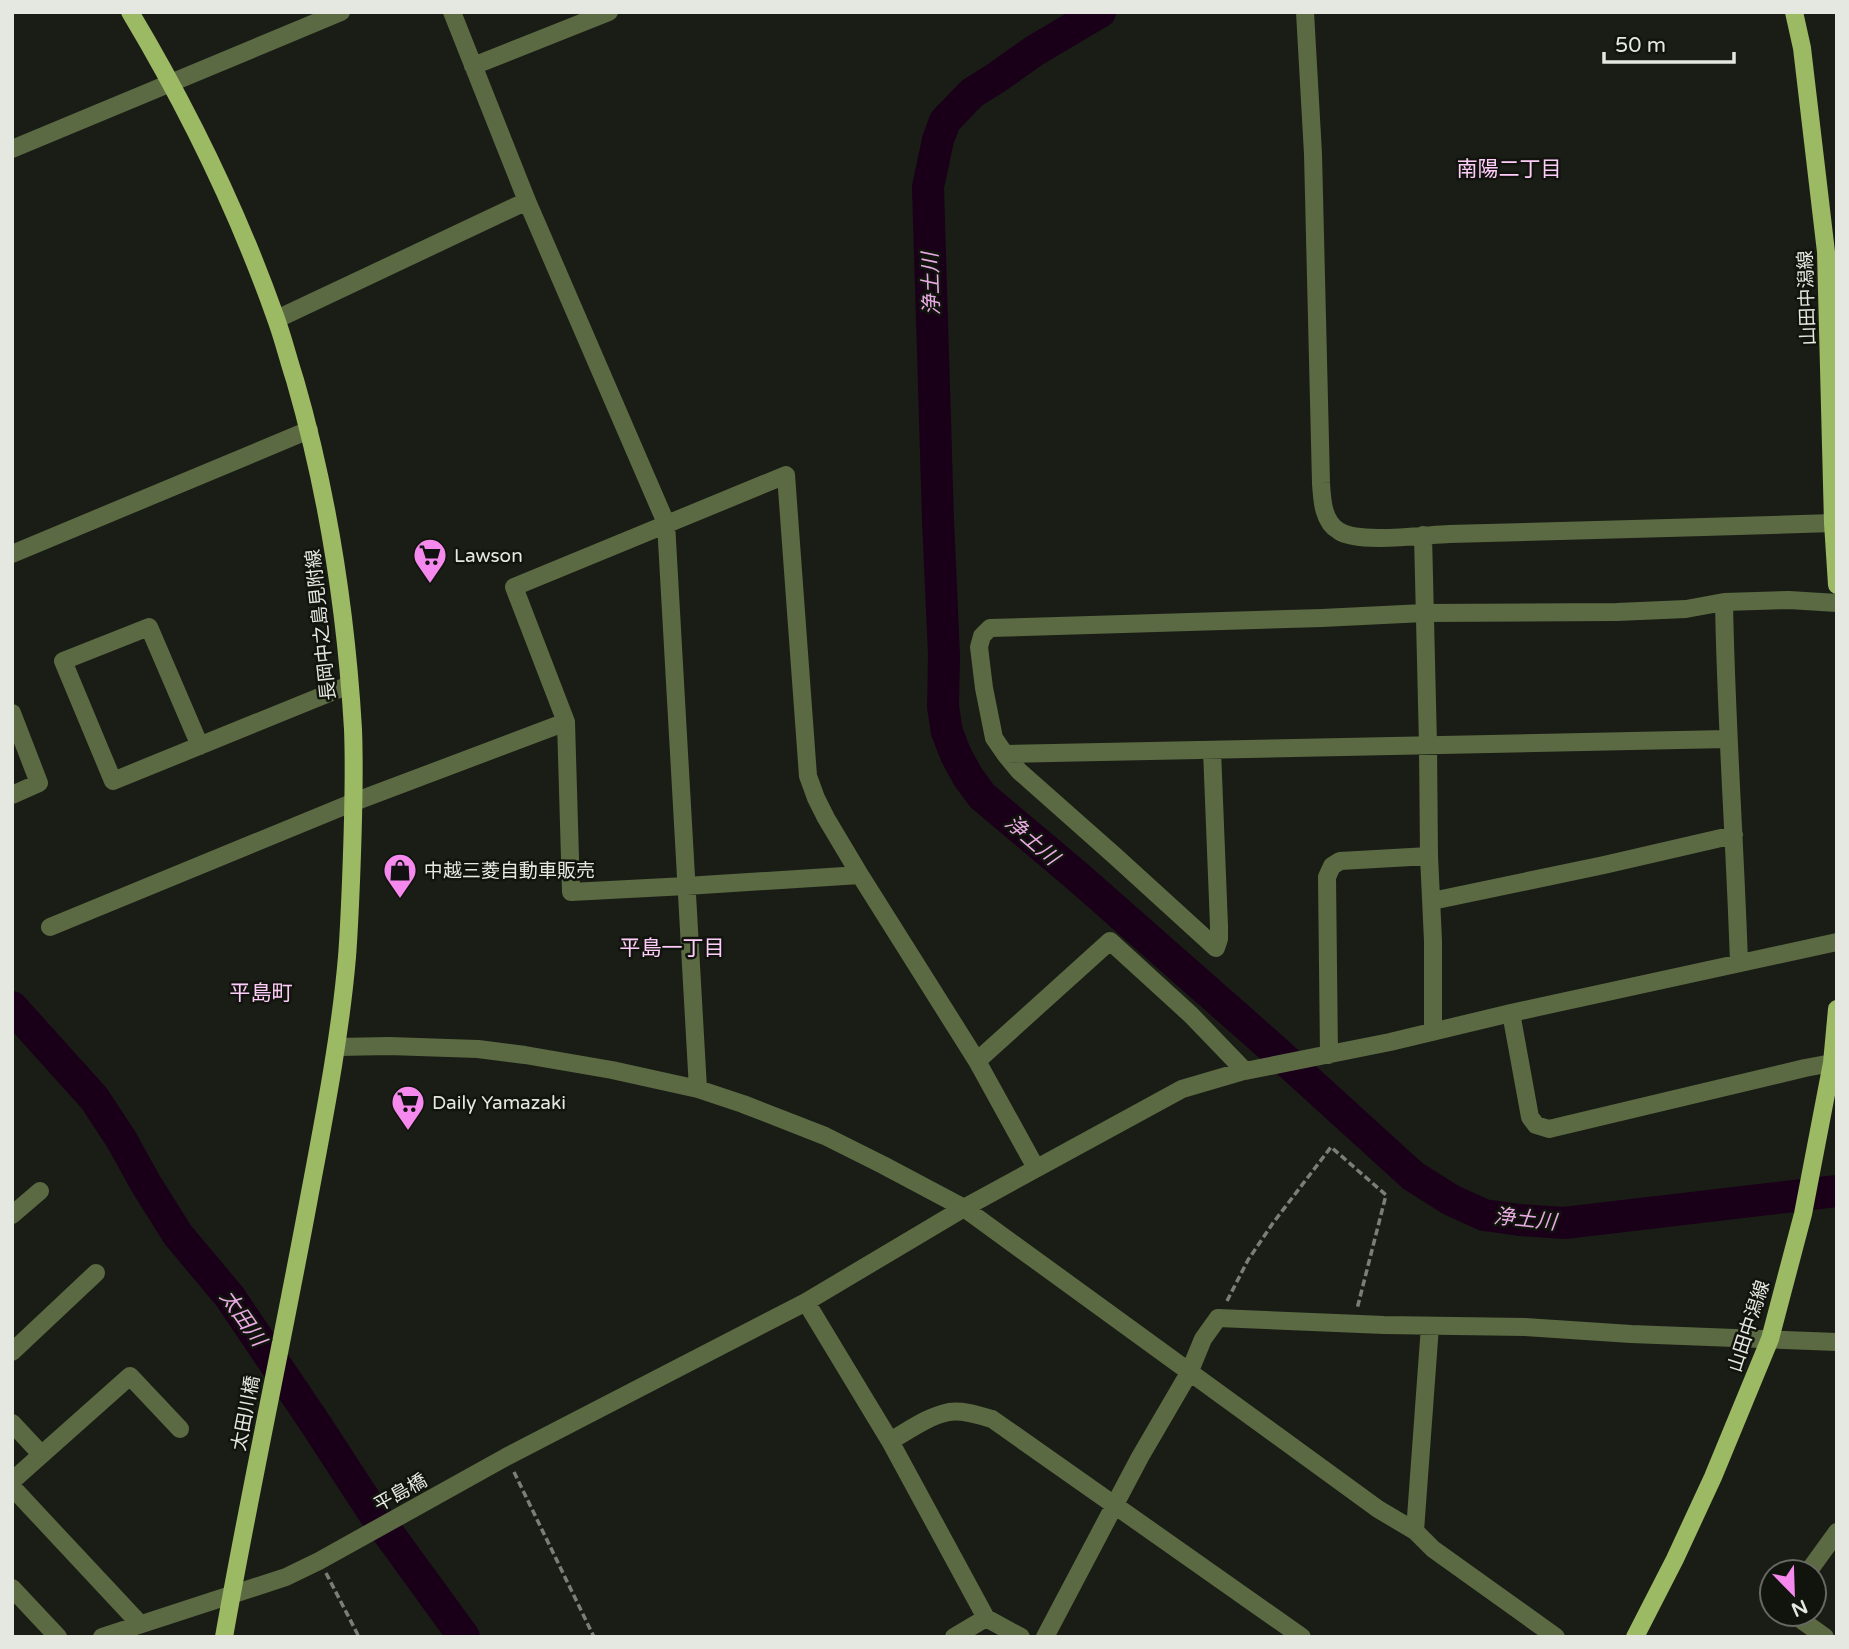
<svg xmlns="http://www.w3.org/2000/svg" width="1849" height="1649" viewBox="0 0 1849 1649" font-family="'Varela Round','Noto Sans JP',sans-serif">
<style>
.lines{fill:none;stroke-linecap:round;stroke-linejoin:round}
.river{stroke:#190018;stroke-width:32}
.path{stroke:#7b7e77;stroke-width:3.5;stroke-dasharray:7 3.5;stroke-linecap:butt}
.minor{stroke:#5b6a42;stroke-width:18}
.major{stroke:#9cb964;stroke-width:18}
.labels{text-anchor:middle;stroke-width:5;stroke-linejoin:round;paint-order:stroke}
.street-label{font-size:19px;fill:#e5e7e1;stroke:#11140d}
.poi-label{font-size:19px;fill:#e5e7e1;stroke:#11140d;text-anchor:start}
.neighbourhood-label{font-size:21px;fill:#feccf9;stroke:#11140d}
.water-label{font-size:21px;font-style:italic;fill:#eaaae4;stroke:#11140d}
</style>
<rect width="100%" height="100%" fill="#1a1d16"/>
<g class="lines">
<!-- river -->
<path class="river" d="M1100 12 1034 51 996 78 972 93 945 121 938 140 928 187 938 520 944 655 943 707 947 732 956 755 968 777 982 796 1077 876 1270 1046 1413 1176 1451 1200 1484 1215 1520 1220 1564 1223 1837 1191
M12 1007 94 1098 121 1139 146 1184 178 1235 230 1297 315 1423 373 1512 464 1637"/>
<!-- path -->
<path class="path" d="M1227 1301 1248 1260 1273 1223 1331 1147 1386 1195 1357 1309
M514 1472 594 1637
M326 1573 359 1637"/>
<!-- minor -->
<path class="minor" d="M452 12 527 201 666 523 698 1089
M1305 12 1313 154 1321 483C1322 500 1323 522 1339 531 1358 544 1424 535 1449 534 1578 531 1705 527 1833 523
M473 66 609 12
M12 149 341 12
M277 319 527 201
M1423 535 1428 745 1429 856 1433 941V1032
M12 554 309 430
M1724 602C1726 722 1735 842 1739 963
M12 713 39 783 12 795
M200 746 149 627 63 661 113 781 349 685
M1212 750 1219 926V939L1216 948 1115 856 1019 771 1005 754 994 738 984 688 979 647 982 636 990 628 1322 618 1424 613 1617 612 1686 609 1724 602 1789 600 1837 603
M1005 754 1727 739
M860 875 686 886 571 892 566 722 514 587 786 475 808 776 816 798 826 818 860 875 977 1061 1036 1168
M1432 901 1604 865 1734 835
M50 927 354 802 566 722
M1511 1013 1530 1117 1536 1125 1549 1129 1805 1068 1832 1063
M337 1047 389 1046 478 1049 525 1055 612 1070 698 1089 743 1104 825 1136 883 1165 964 1208 1378 1509 1415 1531 1433 1549 1556 1637
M1329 1055 1327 877 1332 866 1340 861 1429 856
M977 1061 1110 941 1191 1015 1245 1071
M12 1215 40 1191
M806 1302 890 1441 986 1618 1021 1637
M12 1352 96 1273
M12 1423 41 1454
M890 1441C908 1431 928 1416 949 1412 963 1410 978 1415 992 1419L1302 1637
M12 1481 130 1376 180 1429
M12 1487 140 1624
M1415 1531 1430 1326
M1808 1572 1837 1532
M12 1588 58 1637
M1793 1614 1825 1637
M102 1637 286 1577 319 1561 506 1457 806 1302 964 1208 1182 1089 1240 1072 1390 1042 1511 1013 1837 942
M954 1637 986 1618
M1045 1637 1140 1457 1189 1373 1203 1339 1218 1318 1384 1325 1525 1327 1631 1334 1837 1342"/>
<!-- major -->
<path class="major" d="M130 12C188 109 237 209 275 316 283 337 288 359 295 380 328 494 346 611 353 729 355 780 353 830 351 881 350 906 349 931 347 957 340 1038 324 1118 309 1198 282 1344 250 1490 224 1637
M1794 12 1802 48 1826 252 1833 523 1837 585
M1635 1637 1675 1559 1713 1477 1770 1339 1803 1214 1832 1063 1837 1009"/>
</g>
<!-- icons -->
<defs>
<symbol id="supermarket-pin" viewBox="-11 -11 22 30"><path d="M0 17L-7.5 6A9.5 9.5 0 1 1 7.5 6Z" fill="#f689ee" stroke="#11140d"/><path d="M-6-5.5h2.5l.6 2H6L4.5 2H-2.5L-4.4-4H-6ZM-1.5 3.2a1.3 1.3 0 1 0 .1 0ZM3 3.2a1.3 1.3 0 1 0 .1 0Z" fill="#111"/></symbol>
<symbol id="shop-pin" viewBox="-11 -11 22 30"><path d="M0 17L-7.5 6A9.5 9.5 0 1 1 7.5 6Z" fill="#f689ee" stroke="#11140d"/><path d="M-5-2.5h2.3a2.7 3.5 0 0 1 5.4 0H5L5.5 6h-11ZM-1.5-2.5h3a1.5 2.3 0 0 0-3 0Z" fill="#111"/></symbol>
</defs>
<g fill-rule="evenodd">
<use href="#supermarket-pin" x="411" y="536" width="38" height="52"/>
<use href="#shop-pin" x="381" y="851" width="38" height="52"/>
<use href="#supermarket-pin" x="389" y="1083" width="38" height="52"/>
</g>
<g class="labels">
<!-- street labels -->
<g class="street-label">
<text transform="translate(1806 298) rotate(-92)" y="7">山田中潟線</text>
<text transform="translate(320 625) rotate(-96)" y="7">長岡中之島見附線</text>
<text transform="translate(1748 1326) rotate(-72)" y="7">山田中潟線</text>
<text transform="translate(245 1413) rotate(-79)" y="7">太田川橋</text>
<text transform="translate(400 1492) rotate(-29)" y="7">平島橋</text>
</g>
<!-- poi labels -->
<g class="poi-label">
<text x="454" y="562">Lawson</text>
<text x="424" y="877">中越三菱自動車販売</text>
<text x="432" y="1109">Daily Yamazaki</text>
</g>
<!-- neighbourhood labels -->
<g class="neighbourhood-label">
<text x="1509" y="176">南陽二丁目</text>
<text x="672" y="955">平島一丁目</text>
<text x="261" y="1000">平島町</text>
</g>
<!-- water labels -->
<g class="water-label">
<text transform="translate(931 284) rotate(-92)" y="7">浄土川</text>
<text transform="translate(1032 840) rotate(41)" y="7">浄土川</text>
<text transform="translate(1525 1219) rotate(6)" y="7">浄土川</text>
<text transform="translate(243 1318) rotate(55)" y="7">太田川</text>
</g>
</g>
<!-- border -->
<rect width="1849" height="1649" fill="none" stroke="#e5e7e1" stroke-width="28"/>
<!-- north arrow -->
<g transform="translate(1793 1593) rotate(157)"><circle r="33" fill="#11140d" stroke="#666862" stroke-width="2"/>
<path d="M0-5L12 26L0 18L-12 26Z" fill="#f689ee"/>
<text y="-10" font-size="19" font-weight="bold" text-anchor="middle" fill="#e5e7e1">N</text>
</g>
<!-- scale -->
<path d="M1604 52v10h130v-10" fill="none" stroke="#e5e7e1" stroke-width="3.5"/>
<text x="1615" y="52" font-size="21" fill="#e5e7e1" stroke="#11140d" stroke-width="5" paint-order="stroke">50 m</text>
</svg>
